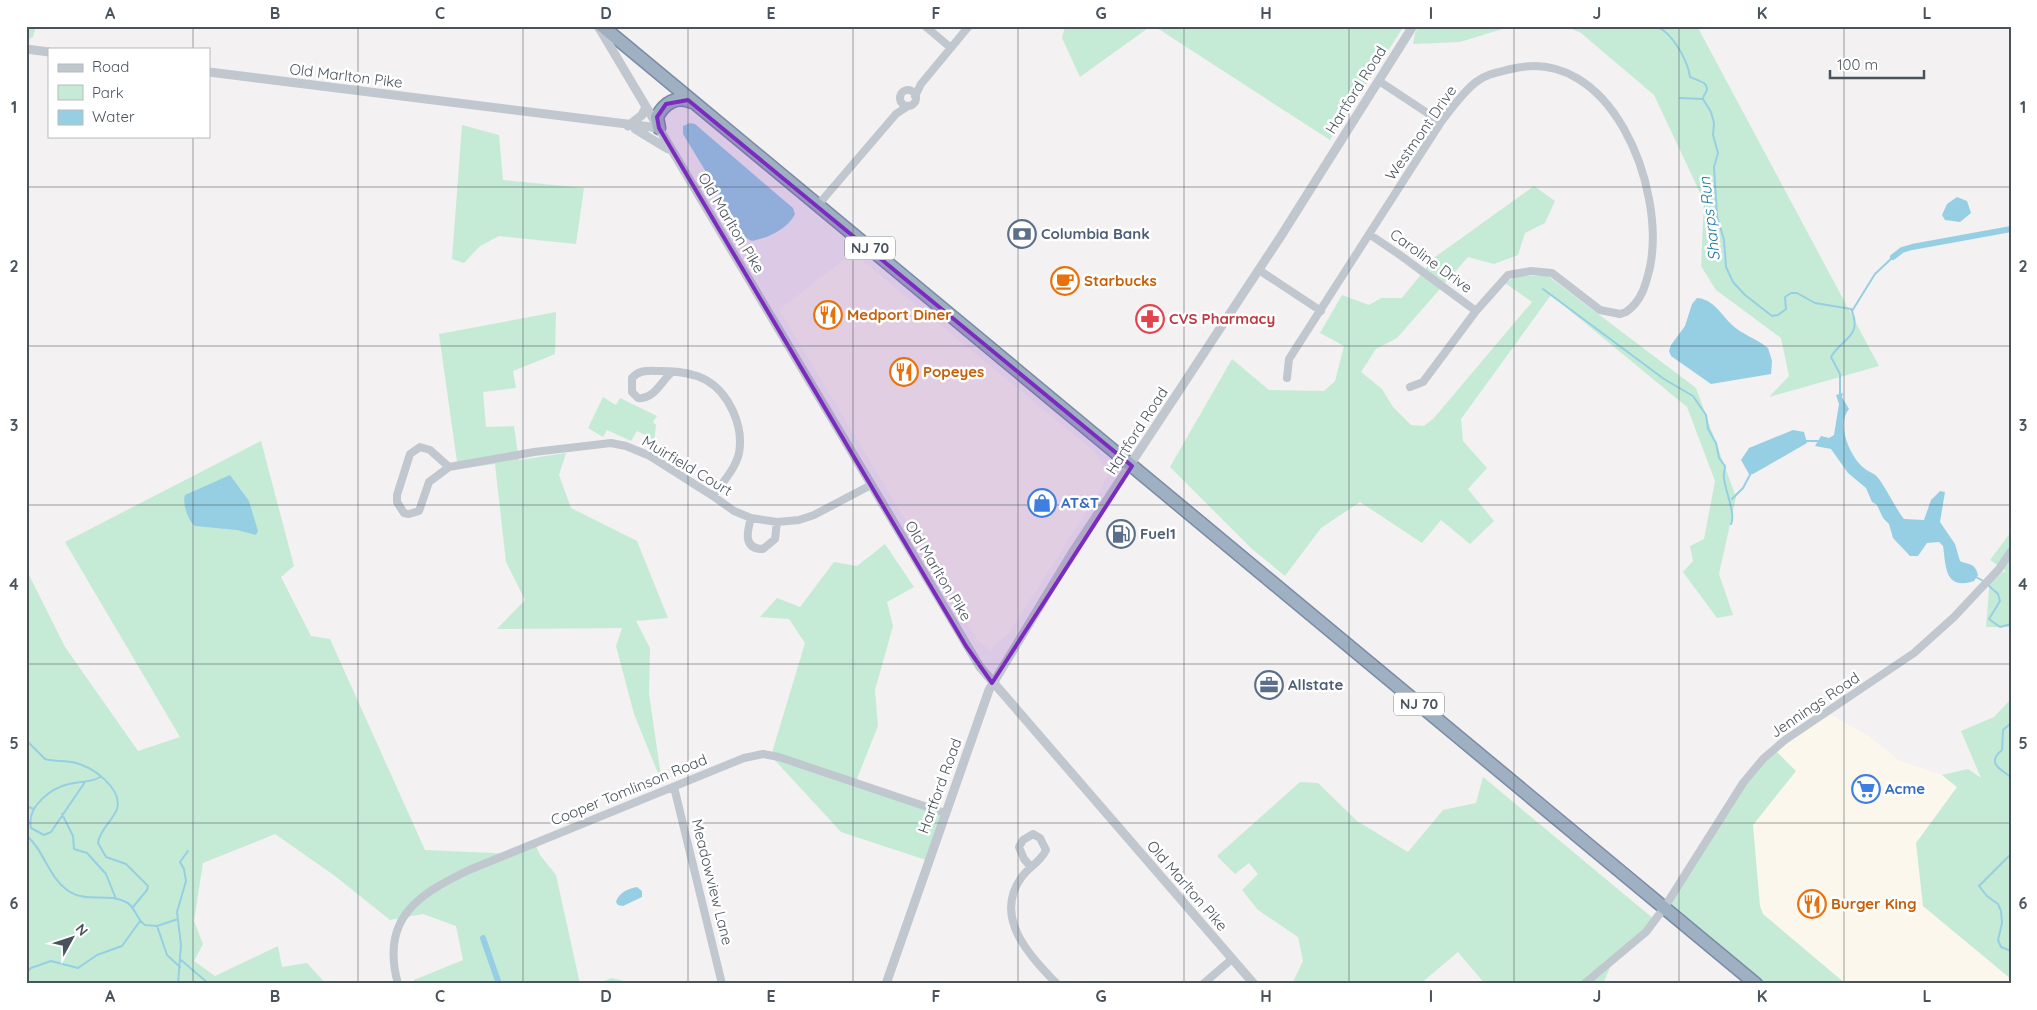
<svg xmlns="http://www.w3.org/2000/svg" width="2037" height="1010" viewBox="0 0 2037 1010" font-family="Quicksand,sans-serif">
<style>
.commercial{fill:#fbf7ed}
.green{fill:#c5ebd6}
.water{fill:#96cfe3}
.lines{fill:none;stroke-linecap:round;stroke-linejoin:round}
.stream{stroke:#96cfe3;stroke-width:2}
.canal{stroke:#96cfe3;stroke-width:6}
.trunk-casing{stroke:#798ca5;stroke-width:15}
.minor{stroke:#c0c7ce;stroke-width:8}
.tertiary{stroke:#c0c7ce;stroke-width:9}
.trunk{stroke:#a0b0c3;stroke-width:12}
.marked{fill:#7b2cbf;fill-opacity:0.2;stroke:#7b2cbf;stroke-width:4;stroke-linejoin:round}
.grid{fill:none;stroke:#4a535c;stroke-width:1;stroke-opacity:0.55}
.labels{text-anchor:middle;stroke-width:5;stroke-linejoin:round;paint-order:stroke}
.shield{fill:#fff;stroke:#80878d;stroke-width:1}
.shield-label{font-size:14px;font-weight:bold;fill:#4a535c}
.street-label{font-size:15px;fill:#4a535c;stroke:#fff}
.service-label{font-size:15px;font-weight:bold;fill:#4e5e75;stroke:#fff;text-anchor:start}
.food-label{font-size:15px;font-weight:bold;fill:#c56008;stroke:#fff;text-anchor:start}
.health-label{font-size:15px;font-weight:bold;fill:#be3a42;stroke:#fff;text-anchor:start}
.shop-label{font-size:15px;font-weight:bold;fill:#366cbe;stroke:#fff;text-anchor:start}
.water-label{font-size:16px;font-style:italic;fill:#1c7b9d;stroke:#fff}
.neatline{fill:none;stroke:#4a535c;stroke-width:2}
.grid-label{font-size:16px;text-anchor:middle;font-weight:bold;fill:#4a535c}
</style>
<rect width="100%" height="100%" fill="#f3f1f1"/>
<!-- commercial -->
<path class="commercial" d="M853 253 1095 452 1108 474 1099 492 1009 633 990 650 978 641 779 310Z
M1827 713 1869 736 1898 760 1942 775 1957 787 1916 843 1923 906 2011 979V984H1756L1743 783 1763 759Z"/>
<!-- green -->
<path class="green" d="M26 26H36L33 37 26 41Z
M1065 26H1151L1080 77 1062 38Z
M1154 26H1404L1330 140Z
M1419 26H1512L1460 42 1413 44 1415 33Z
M1565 26H1697L1879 366 1769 397 1789 376 1781 338 1716 290 1701 266 1704 201 1654 95 1581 33Z
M462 125 499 135 503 180 584 188 576 244 499 236 480 246 464 263 452 259Z
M1534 186 1555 201 1545 223 1525 233 1518 255 1494 264 1468 257 1397 338 1376 349 1361 372 1382 389 1393 407 1411 425 1424 426 1434 418 1532 302 1505 283 1517 276H1548L1696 388 1736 497 1719 574 1733 615 1717 618 1683 572 1693 561 1690 546 1704 539 1715 481 1687 407 1551 295 1461 419 1463 441 1487 468 1468 489 1494 521 1470 544 1441 520 1422 543 1360 502 1321 528 1285 576 1251 548 1170 467 1232 359 1269 390 1324 391 1335 381 1344 346 1320 333 1342 295 1369 305 1381 298H1402L1435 257Z
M556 312 555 354 513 371 516 388 483 392 486 427 514 426 519 460 566 453 559 475 571 508 637 541 668 618 636 621 650 648 649 694 662 783 634 714 616 646 622 628 497 629 525 600 506 562 495 464 458 469 439 334Z
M603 397 616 405 620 398 657 416 653 422 656 425 654 443 647 440V436L637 431 631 441 607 430 603 437 588 428Z
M261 441 294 566 281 577 311 636 330 639 425 850 515 854 536 846 540 855 556 875 580 984H413L414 980 463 960 456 926 423 914 390 920 335 876 275 834 203 863 194 921 203 944 194 961 215 976 278 946 282 967 307 963 326 984H26V569L65 647 138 751 180 737 65 542Z
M2011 532V627H1986L1990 577 2006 571 1990 560Z
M885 544 914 587 887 602 893 626 875 690 878 726 856 781 943 816 926 860 841 832 771 756 805 643 789 619 760 617 777 598 800 607 834 562 857 566Z
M2011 699V979L1923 906 1916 843 1957 787 1942 775 1968 769 1981 778 1961 731 1994 717Z
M1774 749 1796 771 1753 825 1760 906 1763 914 1846 984H1756L1664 908 1743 783Z
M1483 777 1655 920 1614 958 1603 984H1485L1458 952 1420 984H1292L1303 961 1298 937 1258 910 1242 890 1258 874 1249 863 1235 874 1217 856 1300 782 1318 783 1357 821 1408 852 1443 810 1476 803Z
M611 978 637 984H598Z"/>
<!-- water -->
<path class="water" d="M690 123 695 124 793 208 795 214C788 229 768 238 752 241L746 238 683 134V126Z
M1957 197 1967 201 1971 213 1960 222 1945 220 1942 215 1947 204Z
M1697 298C1713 299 1721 314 1731 324 1741 334 1757 339 1768 348L1772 361 1771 374 1711 384 1671 356 1669 351 1671 345 1685 326 1692 304Z
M1843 393 1842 397 1849 409C1836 424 1850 457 1864 468 1869 473 1874 472 1879 479 1887 490 1896 509 1904 519L1924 520 1931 500 1940 491 1945 492 1940 522 1955 544 1960 561C1968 565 1975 562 1978 575L1974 581C1944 591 1946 565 1943 546L1939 542 1927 543 1918 556H1910L1893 538 1889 524 1883 518 1877 505 1872 502 1866 488 1848 473 1831 449 1815 446 1821 436 1829 438 1834 435 1839 404 1836 395Z
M1793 430 1804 432 1807 443 1753 474H1749L1741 460 1749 448Z
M230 475 249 501 258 531 256 535 237 530 195 526C188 521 182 503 185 495Z
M637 887 642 891V897L623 906 618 905 616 902C619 892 628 889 637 887Z"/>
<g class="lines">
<!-- stream -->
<path class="stream" d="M1648 26C1653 27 1659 27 1663 30 1676 40 1688 62 1690 77 1695 80 1711 82 1706 92 1705 94 1703 96 1703 99
M1680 98 1703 99
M1703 99 1711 112 1714 123 1713 135 1718 153 1714 167 1717 216 1724 240 1726 267 1733 282 1745 295 1772 316 1778 315 1786 309 1785 297 1791 293H1797L1815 303 1851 309C1863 337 1843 337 1831 357L1840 374V394
M1543 289 1664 379 1693 396 1706 415 1708 429 1716 443 1719 458 1725 466C1725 470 1723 474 1724 478 1725 491 1736 513 1731 524
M1852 311 1875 274 1893 257
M1806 441H1818
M1732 499 1743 488 1751 473
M1976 577 1985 582
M1988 585 1998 594 2000 601 1989 619 2000 627 2011 624
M2011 723 2003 730 2002 750C1986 763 2000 769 2011 777
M26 740 45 759C55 762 65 760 76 763 92 767 123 788 117 809 113 820 99 831 98 843L106 857 126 864 148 886 147 890 133 907
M85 782 51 832 44 835 31 828C26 807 51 788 69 784 80 781 91 783 100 777
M26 806 34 809
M2011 808V821
M62 814 73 836 74 849 87 853 106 874 116 899
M2011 827V838
M26 835C44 850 48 876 67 890 86 904 107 892 126 902 136 907 136 919 145 925L157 926 178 919
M2011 854 1979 886 1987 896 1998 904 2001 911 2002 923 1998 940 2001 947 2011 951
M157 926 167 955 180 967
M181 960 209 984
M26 973 31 968 51 961 78 968 97 955 122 946 140 921
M178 984 181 945 177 912 186 881 184 869 180 862 188 851"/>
<!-- canal -->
<path class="canal" d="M1893 257 1902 250 1912 247 2011 229
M483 938 499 984"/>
<defs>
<path id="trunk" d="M602 26 1756 984
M659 128 657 117C664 103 677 95 692 102"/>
</defs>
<!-- trunk casing -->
<use href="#trunk" class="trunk-casing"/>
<!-- minor -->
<path class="minor" d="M925 26 951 48
M1379 81 1441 122
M900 98a8 8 0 1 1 16 0a8 8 0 1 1-16 0Z
M915 96 921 84 969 26
M818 205 896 114 908 106
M1369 234 1400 255 1476 311
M1259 270 1321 311
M672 372C662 380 654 400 638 398L632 392V378C640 369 649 371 661 371 675 371 693 373 706 380 729 393 744 426 739 453 736 468 722 483 713 496
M1287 378 1289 359 1441 122C1452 108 1462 93 1476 82 1486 74 1499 72 1511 69 1611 44 1666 188 1650 267 1646 284 1642 301 1626 312L1620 314 1600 310 1552 273 1531 271 1508 275 1476 311 1423 382 1410 387
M449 467 429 482 419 511 409 514 404 513 397 502V495L410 454 420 447 430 450 449 467 534 452 611 443 626 446 650 456 713 496 734 511 751 518 777 522 799 520 814 515 871 485
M751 518C747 532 743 549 763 549L775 539 777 522
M674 787 722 984
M1031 867 1024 859 1019 847 1023 840 1033 834 1040 838 1046 850C1041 862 1028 867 1021 878 993 918 1030 956 1057 984
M398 984C380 919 417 895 469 870L744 758 763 754 779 757 945 813
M1203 984 1232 959
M1584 984 1646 932 1664 908 1743 783 1763 759 1785 740 1914 653 1954 617 1999 569 2011 551"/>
<!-- tertiary -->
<path class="tertiary" d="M598 26 980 667 1254 984
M26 49 49 52
M209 72 659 128
M628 126 642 115 646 107
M635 129 668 149
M886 984 989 690 1072 553 1281 236 1413 26"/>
<!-- trunk -->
<use href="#trunk" class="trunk"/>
</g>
<!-- marked area -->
<path class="marked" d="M688 100 1132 466 992 683 966 646 659 128 657 117 666 104Z"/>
<!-- grid -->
<path class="grid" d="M193 26V49M358 26V984M523 26V984M688 26V984M853 26V984M1018 26V984M1184 26V984M1349 26V984M1514 26V984M1679 26V984M1844 26V984M193 136V984M26 187H2011M26 346H2011M26 505H2011M26 664H2011M26 823H2011"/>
<!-- icons -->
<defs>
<symbol id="bank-ring" viewBox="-11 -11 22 22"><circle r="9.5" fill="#fff" stroke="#5c6f8a" stroke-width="1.5"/><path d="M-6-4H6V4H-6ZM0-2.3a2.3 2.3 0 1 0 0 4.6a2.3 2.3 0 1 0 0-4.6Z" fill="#5c6f8a"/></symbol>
<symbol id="cafe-ring" viewBox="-11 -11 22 22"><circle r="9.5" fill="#fff" stroke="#e8710a" stroke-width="1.5"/><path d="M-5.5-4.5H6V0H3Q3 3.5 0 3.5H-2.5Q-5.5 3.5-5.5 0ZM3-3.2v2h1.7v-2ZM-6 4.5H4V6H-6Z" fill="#e8710a"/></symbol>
<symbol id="restaurant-ring" viewBox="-11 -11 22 22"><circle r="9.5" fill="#fff" stroke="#e8710a" stroke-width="1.5"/><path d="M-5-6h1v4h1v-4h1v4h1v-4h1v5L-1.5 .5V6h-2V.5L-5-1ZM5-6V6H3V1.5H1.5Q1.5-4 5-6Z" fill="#e8710a"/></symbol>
<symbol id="pharmacy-ring" viewBox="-11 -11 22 22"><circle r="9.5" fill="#fff" stroke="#e0444e" stroke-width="1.5"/><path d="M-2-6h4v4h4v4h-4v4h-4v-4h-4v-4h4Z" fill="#e0444e"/></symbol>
<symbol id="shop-ring" viewBox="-11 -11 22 22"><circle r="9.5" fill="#fff" stroke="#3f7fe0" stroke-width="1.5"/><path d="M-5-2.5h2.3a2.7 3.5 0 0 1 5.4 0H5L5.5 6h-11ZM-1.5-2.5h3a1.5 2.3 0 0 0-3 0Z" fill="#3f7fe0"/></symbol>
<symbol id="fuel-ring" viewBox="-11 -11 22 22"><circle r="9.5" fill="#fff" stroke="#5c6f8a" stroke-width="1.5"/><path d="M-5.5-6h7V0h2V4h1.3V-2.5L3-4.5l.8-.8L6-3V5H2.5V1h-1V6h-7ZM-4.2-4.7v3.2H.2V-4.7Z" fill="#5c6f8a"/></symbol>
<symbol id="office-ring" viewBox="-11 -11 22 22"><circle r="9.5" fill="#fff" stroke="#5c6f8a" stroke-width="1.5"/><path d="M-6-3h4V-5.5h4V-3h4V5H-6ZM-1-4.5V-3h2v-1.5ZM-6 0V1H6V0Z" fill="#5c6f8a"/></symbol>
<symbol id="supermarket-ring" viewBox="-11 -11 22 22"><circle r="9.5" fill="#fff" stroke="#3f7fe0" stroke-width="1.5"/><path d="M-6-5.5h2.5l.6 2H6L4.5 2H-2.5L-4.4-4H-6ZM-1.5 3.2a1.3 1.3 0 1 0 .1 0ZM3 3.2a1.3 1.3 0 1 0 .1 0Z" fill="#3f7fe0"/></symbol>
</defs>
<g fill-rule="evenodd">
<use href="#bank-ring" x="1006" y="218" width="32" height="32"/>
<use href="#cafe-ring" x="1049" y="265" width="32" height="32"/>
<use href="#restaurant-ring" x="812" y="299" width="32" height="32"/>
<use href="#pharmacy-ring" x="1134" y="303" width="32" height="32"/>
<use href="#restaurant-ring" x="888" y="356" width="32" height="32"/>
<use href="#shop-ring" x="1026" y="487" width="32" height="32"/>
<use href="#fuel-ring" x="1105" y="518" width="32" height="32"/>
<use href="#office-ring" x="1253" y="669" width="32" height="32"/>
<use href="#supermarket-ring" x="1850" y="773" width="32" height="32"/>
<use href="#restaurant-ring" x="1796" y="888" width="32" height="32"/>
</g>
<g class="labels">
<!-- shield labels -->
<g class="shield">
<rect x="845" y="236.5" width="50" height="23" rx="4"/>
<rect x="1394" y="692.5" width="50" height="23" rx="4"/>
</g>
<g class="shield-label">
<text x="870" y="253">NJ 70</text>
<text x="1419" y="709">NJ 70</text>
</g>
<!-- street labels -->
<g class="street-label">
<text transform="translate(346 76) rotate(7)" y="5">Old Marlton Pike</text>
<text transform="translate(1356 90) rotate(-58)" y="5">Hartford Road</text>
<text transform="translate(1421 133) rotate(-55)" y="5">Westmont Drive</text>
<text transform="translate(731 223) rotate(59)" y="5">Old Marlton Pike</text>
<text transform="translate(1431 261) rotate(36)" y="5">Caroline Drive</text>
<text transform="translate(1137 431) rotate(-57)" y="5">Hartford Road</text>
<text transform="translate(687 466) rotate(31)" y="5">Muirfield Court</text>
<text transform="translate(938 571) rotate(59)" y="5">Old Marlton Pike</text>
<text transform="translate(1815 705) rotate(-34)" y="5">Jennings Road</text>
<text transform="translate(940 786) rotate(-70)" y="5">Hartford Road</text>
<text transform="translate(629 790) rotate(-22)" y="5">Cooper Tomlinson Road</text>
<text transform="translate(712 882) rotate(76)" y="5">Meadowview Lane</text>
<text transform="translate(1187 886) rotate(49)" y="5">Old Marlton Pike</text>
</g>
<!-- service labels -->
<g class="service-label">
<text x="1041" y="239">Columbia Bank</text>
<text x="1140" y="539">Fuel1</text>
<text x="1288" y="690">Allstate</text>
</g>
<!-- food labels -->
<g class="food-label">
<text x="1084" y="286">Starbucks</text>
<text x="847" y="320">Medport Diner</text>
<text x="923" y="377">Popeyes</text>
<text x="1831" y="909">Burger King</text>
</g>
<!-- health labels -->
<g class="health-label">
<text x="1169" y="324">CVS Pharmacy</text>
</g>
<!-- shop labels -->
<g class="shop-label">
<text x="1061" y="508">AT&amp;T</text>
<text x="1885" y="794">Acme</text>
</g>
<!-- water labels -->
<g class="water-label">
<text transform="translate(1709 219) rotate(-97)" y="6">Sharps Run</text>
</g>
</g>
<!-- border -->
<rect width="2037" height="1010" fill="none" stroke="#ffffff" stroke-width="55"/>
<!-- legend -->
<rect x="48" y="48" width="162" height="90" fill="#ffffff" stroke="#b7babe"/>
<rect x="58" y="64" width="25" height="8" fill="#c0c7ce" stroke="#b7babe"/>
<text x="92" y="72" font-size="15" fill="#4a535c">Road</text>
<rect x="58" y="85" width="25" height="15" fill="#c5ebd6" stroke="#b7babe"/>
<text x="92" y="98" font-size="15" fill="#4a535c">Park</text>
<rect x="58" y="110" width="25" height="15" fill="#96cfe3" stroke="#b7babe"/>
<text x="92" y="122" font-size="15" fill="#4a535c">Water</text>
<!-- north arrow -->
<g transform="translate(72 938) rotate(50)" stroke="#ffffff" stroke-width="4" paint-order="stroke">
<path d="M0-4L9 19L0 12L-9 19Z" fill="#4a535c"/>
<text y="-8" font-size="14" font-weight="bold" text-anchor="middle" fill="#4a535c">N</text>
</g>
<!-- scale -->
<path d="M1830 70v8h94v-8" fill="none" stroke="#4a535c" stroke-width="2.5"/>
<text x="1837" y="70" font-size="15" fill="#4a535c" stroke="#ffffff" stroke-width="4" paint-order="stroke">100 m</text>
<rect x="28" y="28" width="1982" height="954" class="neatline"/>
<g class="grid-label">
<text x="110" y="19">A</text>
<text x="275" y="19">B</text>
<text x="440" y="19">C</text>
<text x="606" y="19">D</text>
<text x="771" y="19">E</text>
<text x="936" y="19">F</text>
<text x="1101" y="19">G</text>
<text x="1266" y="19">H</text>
<text x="1431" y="19">I</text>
<text x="1597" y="19">J</text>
<text x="1762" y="19">K</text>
<text x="1927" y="19">L</text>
<text x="14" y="113">1</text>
<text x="2023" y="113">1</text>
<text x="14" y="272">2</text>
<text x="2023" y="272">2</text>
<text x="14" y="431">3</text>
<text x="2023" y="431">3</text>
<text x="14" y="590">4</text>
<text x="2023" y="590">4</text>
<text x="14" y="749">5</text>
<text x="2023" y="749">5</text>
<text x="14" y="909">6</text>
<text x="2023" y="909">6</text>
<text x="110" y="1002">A</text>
<text x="275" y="1002">B</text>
<text x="440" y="1002">C</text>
<text x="606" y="1002">D</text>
<text x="771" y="1002">E</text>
<text x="936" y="1002">F</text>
<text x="1101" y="1002">G</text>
<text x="1266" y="1002">H</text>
<text x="1431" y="1002">I</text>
<text x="1597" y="1002">J</text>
<text x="1762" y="1002">K</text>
<text x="1927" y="1002">L</text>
</g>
</svg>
